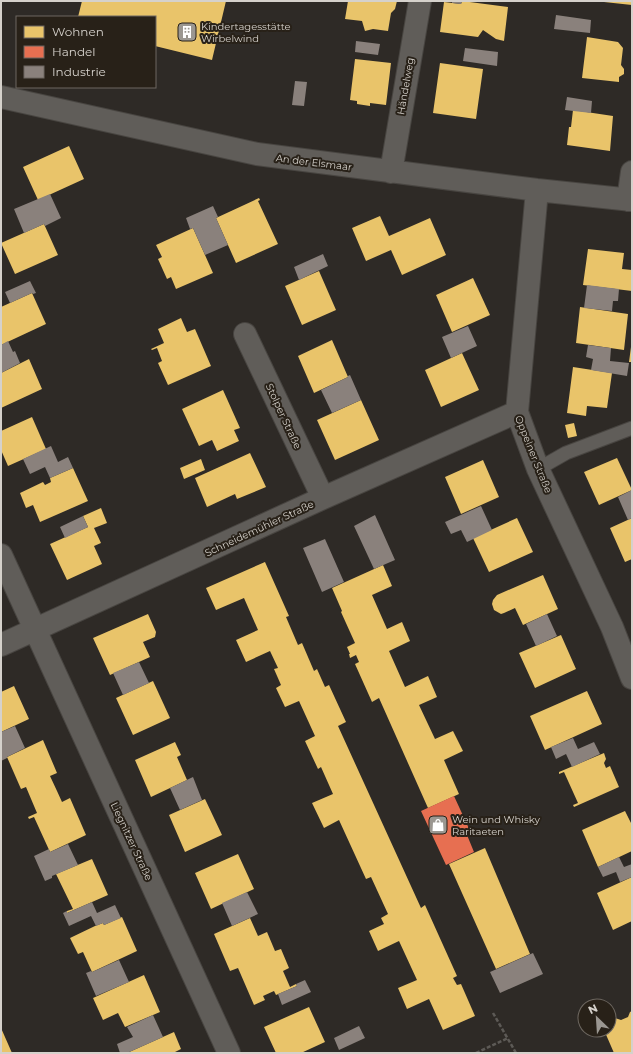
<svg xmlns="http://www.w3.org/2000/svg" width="633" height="1054" viewBox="0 0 633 1054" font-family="Montserrat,sans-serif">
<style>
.homes{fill:#e9c46a}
.shops{fill:#e76f51}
.industry{fill:#8a817c}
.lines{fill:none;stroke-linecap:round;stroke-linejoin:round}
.service-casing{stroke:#484541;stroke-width:15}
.minor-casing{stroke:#484541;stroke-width:24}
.path{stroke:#5d5a56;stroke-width:2.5;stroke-dasharray:4 2;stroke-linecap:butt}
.service{stroke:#605d59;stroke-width:13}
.minor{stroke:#605d59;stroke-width:22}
.labels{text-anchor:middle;stroke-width:4;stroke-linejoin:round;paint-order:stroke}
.poi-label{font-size:10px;fill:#d5d1cb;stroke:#282118;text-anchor:start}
.street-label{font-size:10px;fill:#d5d1cb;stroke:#282118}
</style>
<rect width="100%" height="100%" fill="#2e2a26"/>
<!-- homes -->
<path class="homes" d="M82 1H226L212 60 155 46V17H78Z
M348 1H397L395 9 391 13 388 31 373 29 365 31 362 21 345 19Z
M462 1 508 7 504 41 496 39 483 30 478 37 440 32 444 2 461 4Z
M604 1H632V5L604 2Z
M587 37 618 42 623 48 621 65 624 69V74L619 77V82L582 78Z
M355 59 391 63 386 105 370 103V106L357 104V101L350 100Z
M440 63 483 69 476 119 433 113Z
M573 110 613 116 610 151 567 145 569 127H571Z
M69 146 84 179 38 200 23 167Z
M259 198 260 200 258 201 278 244 236 263 216 218Z
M380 216 389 236 430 218 446 255 402 275 391 250 366 261 352 228Z
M44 224 58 255 15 274 1 243Z
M193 228 213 273 176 289 171 277 167 279 158 259 162 257 156 245Z
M588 249 624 253 622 269 632 270V291L583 285Z
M319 271 336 310 302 325 285 286Z
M473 278 490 315 452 332 436 295Z
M32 293 46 324 1 345V307Z
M580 307 628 314 624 350 576 343Z
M181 318 187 332 195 329 211 366 168 385 158 363 162 361 157 348 152 350 151 349 164 343 158 329Z
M332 340 348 377 314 393 298 356Z
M631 347 632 348V362H629Z
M462 353 479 390 441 407 425 370Z
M29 359 42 389 1 408V373Z
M573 367 612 373 607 408 587 406 586 416 567 413Z
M223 390 240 428 234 430 239 441 217 451 212 440 199 446 182 409Z
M361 400 379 440 335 460 317 420Z
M32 417 46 449 8 466 1 450V431Z
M574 423 577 436 568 438 565 425Z
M250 453 266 487 237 499 235 494 207 507 195 478Z
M617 458 632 490 599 505 584 472Z
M201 459 205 470 184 479 180 468Z
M483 460 499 497 461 514 445 477Z
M73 468 88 501 40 522 33 505 26 508 20 493 43 482 45 485 51 482 50 478Z
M101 508 107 523 94 528 101 543 94 546 102 564 67 580 50 544 88 527 83 516Z
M517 518 533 552 489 572 473 538Z
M632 518V559L625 562 610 528Z
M265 562 289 616 286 617 298 645 302 643 314 671 317 669 325 687 329 685 346 722 338 726 421 908 425 905 457 976 453 978 457 985 461 984 475 1016 443 1030 429 999 407 1009 398 988 417 980 399 941 378 951 369 931 384 924 381 918 388 914 371 877 366 879 339 820 324 828 312 803 333 794 321 767 318 769 305 741 315 736 299 701 285 707 276 688 281 685 274 669 278 668 270 651 246 662 236 640 258 630 244 598 216 610 206 588Z
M383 565 392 586 372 595 387 629 402 622 410 641 389 651 405 687 428 676 437 697 419 705 435 739 453 731 463 751 444 760 459 794 428 808 379 698 372 702 355 664 359 662 356 655 350 658 349 654H350L347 647 355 643 341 612 342 611 332 588Z
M543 575 558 609 523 625 515 608 504 613 501 614 494 610 492 604 493 600 497 595Z
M148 614 156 632 155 637 143 642 150 657 110 675 93 638Z
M561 635 576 669 535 688 519 653Z
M153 681 170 718 133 735 116 698Z
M14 686 29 719 1 732V692Z
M587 691 602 724 545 750 530 716Z
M43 740 57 773 50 776 57 791 62 802 70 798 86 835 50 852 34 817 29 819 28 817 37 813 26 787 21 789 7 757Z
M175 742 181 755 177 757 187 780 151 797 135 760Z
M604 753 606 759 604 763 606 768 610 766 619 787 574 807 573 805 578 803 564 772 559 774V772Z
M205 799 222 835 185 852 169 815Z
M625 811 632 825V851L598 867 582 830Z
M485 848 530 954 496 969 449 864Z
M238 854 254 889 211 909 195 873Z
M92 859 108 895 67 913V911L73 909 56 874Z
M632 877V921L613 930 597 893Z
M122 917 137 951 92 972 83 952 78 954 70 938 95 926 103 923 104 925Z
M250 918 258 936 267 932 275 951 281 949 289 968 283 971 290 987 296 984 297 986 276 995 274 991 263 996 265 1000 254 1005 238 968 230 971 214 934Z
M144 975 160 1012 125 1027 118 1013 103 1020 93 998Z
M309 1007 325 1042 301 1053H276L264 1027Z
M632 1011V1053H614L604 1030H609V1021L615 1018 621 1020 628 1017 630 1012Z
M1 1028 12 1053H1Z
M174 1032 181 1049 173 1053H127Z"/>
<!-- shops -->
<path class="shops" d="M454 796 471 833 467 835 474 852 446 865 421 811Z"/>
<!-- industry -->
<path class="industry" d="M452 1H462L461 4 452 3Z
M556 15 591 20 590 33 554 29Z
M356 41 380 44 378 55 355 52Z
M465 48 498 52 497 66 463 61Z
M295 81 307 82 304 106 292 105Z
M567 97 592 101 591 113 565 110Z
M50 194 61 218 45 226 44 224 24 233 14 209Z
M213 206 218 217 216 218 228 245 205 255 193 228 190 229 186 218Z
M323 254 328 266 299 280 294 267Z
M30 281 36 293 33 294 32 293 10 303 5 292Z
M587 285 619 289 618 301H613L612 311 584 308Z
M468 326 477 346 451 358 442 337Z
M8 341 13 352 15 351 20 363 1 373V345Z
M588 345 611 348 610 361 629 363 627 376 591 370 593 359 586 357Z
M350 375 361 400 332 413 321 390 348 377V376Z
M51 446 58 462 68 457 73 468 50 478 45 467 30 474 23 459Z
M632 490V518L628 520 618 497Z
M481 506 492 530 467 542 461 530 451 534 445 522Z
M375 515 395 560 374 569 354 526Z
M83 516 88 527 65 538 60 527Z
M325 539 344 582 322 592 303 548Z
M547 614 557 636 536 646 526 624Z
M139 662 149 683 123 695 113 673Z
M15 726 25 748 7 757V758L1 761V732Z
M573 738 578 749 594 742 600 754 572 767 566 754 556 759 551 747Z
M193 777 202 800 180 810 170 788Z
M68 844 78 865 52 876V878L45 881 34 856 49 849 50 852Z
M619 857 624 867 632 864V877L620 882 616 872 603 877 598 867Z
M247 892 258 914 232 926 222 903Z
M92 902 97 913 115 905 121 918 104 925 103 923 96 926 91 916 69 926 63 913 67 911V913Z
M533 953 543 974 500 993 490 972Z
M119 960 129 982 96 996 86 973 91 971 92 972Z
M305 980 311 992 282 1005 278 994 297 986 296 984Z
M153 1015 163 1037 127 1053H120L117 1044 133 1037 127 1027Z
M359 1026 365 1038 339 1050 334 1038Z"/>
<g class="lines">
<defs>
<path id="service" d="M538 469 566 453 632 428"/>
<path id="minor" d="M1 97 257 154 537 190 632 200
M391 172 420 1
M537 190 517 412 538 469 612 627 632 678
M628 200 632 172
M245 334 323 498
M1 555 229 1053
M1 645 323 498 517 412"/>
</defs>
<!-- service casing -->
<use href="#service" class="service-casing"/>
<!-- minor casing -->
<use href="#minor" class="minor-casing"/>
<!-- path -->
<path class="path" d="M493 1013 516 1053
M476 1053 508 1038"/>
<!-- service -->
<use href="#service" class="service"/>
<!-- minor -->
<use href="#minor" class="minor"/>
</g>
<!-- icons -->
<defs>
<symbol id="building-square" viewBox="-11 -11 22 22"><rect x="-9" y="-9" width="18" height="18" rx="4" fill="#9b9791" stroke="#282118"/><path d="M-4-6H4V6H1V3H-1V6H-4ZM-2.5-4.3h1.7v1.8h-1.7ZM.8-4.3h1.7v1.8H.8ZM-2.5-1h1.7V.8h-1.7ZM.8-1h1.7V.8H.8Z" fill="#fff"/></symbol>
<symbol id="shop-square" viewBox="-11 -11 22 22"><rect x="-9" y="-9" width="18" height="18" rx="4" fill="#9b9791" stroke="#282118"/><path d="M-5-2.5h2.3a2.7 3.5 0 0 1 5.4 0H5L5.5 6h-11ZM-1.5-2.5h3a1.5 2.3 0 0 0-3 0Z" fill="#fff"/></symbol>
</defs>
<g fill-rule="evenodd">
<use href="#building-square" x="176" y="21" width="22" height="22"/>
<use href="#shop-square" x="427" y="814" width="22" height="22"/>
</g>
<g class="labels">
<!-- poi labels -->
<g class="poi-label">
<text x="201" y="30">Kindertagesstätte<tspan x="201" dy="12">Wirbelwind</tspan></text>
<text x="452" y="823">Wein und Whisky<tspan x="452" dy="12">Raritaeten</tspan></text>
</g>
<!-- street labels -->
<g class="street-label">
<text transform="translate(405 86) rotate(-80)" y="4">Händelweg</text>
<text transform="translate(314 162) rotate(7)" y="4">An der Elsmaar</text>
<text transform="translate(284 416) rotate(65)" y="4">Stolper Straße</text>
<text transform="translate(534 454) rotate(68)" y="4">Oppelner Straße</text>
<text transform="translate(259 528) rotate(-25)" y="4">Schneidemühler Straße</text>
<text transform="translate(132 841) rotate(65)" y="4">Liegnitzer Straße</text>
</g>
</g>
<!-- border -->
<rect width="633" height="1054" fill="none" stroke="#d5d1cb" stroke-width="4"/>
<!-- legend -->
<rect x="16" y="16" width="140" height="72" fill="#282118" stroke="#6d6760"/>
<rect x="24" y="26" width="20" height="12" fill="#e9c46a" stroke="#6d6760"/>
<text x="52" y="36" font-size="12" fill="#d5d1cb">Wohnen</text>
<rect x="24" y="46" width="20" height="12" fill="#e76f51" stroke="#6d6760"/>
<text x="52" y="56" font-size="12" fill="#d5d1cb">Handel</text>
<rect x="24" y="66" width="20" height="12" fill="#8a817c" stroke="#6d6760"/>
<text x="52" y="76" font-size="12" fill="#d5d1cb">Industrie</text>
<!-- north arrow -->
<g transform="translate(597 1018) rotate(335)"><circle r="19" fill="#282118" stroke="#6d6760"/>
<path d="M0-3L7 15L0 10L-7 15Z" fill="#9b9791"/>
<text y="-6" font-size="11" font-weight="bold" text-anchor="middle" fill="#d5d1cb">N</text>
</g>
</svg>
